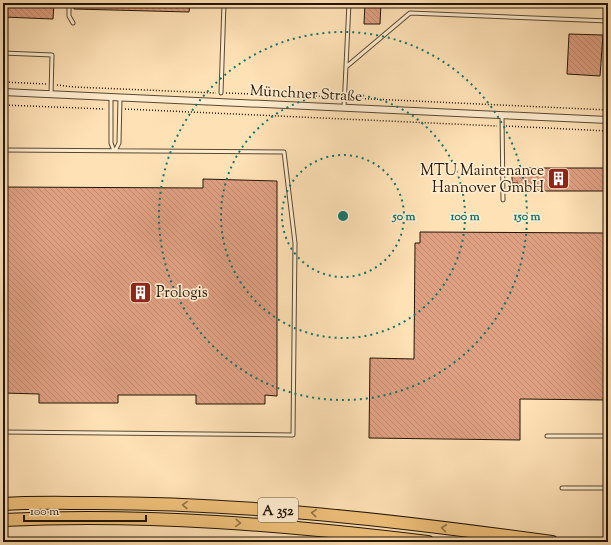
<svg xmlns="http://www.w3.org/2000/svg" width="611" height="545" viewBox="0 0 611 545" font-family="'Sorts Mill Goudy',serif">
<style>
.building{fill:url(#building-back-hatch);stroke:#221506}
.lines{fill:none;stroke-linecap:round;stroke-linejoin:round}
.lane-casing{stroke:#594832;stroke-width:5}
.street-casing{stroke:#594832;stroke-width:8}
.highway-casing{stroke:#221506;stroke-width:14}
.path{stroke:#221506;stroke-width:1.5;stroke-dasharray:1 2;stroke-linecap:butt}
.lane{stroke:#feeccf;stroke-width:3}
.street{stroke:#feeccf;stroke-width:6}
.highway{stroke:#efc07a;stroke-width:12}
.oneway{stroke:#937346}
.ring{fill:none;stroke:#0f766e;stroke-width:2;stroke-dasharray:2 4}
.labels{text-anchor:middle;stroke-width:3.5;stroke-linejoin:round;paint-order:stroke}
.shield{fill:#feeccf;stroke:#645642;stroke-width:1}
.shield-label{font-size:14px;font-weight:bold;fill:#221506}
.street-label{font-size:15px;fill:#221506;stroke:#feeccf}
.poi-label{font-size:15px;fill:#221506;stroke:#feeccf;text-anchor:end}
.centre{fill:#0f766e;stroke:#feeccf;stroke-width:2}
.ring-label{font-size:12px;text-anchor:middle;font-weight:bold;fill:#0f766e;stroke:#feeccf;stroke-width:3.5;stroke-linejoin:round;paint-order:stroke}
</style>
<defs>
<pattern id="building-back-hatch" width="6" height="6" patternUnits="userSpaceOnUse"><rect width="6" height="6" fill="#dfa082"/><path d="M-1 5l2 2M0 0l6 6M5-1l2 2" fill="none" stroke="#bf896f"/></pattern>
</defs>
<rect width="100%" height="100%" fill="#fee1b5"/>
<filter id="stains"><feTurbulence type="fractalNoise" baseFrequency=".005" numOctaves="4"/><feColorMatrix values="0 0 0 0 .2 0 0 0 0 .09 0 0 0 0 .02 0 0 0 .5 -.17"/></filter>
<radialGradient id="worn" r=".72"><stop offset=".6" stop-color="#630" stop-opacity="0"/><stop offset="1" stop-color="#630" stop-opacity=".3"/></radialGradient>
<!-- building -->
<path class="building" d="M3 3H54L53 19 3 17Z
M74 3H190L189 12 74 9Z
M365 3H381L380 24H364Z
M569 34 603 35 600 76 567 74Z
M518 168H605L604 191H518V183H512V175H518Z
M203 179 277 181V396L265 395V404H196V395H118V403H39V394L3 393V187L203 188Z
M420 232 608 233V400L520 399V440L369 438 370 358 414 359 415 243H420Z"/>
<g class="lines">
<defs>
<path id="lane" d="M69 3V16L73 23
M3 53 52 55 51 95
M346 67 410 13 608 21
M221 93 224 3
M111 98V143L114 151
M344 108 349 3
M502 115 503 200
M3 150 284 152 295 243 293 435 3 432
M115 151 119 143 120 98
M547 436H608
M562 488H608"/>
<path id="street" d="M3 92 608 120"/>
<path id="highway" d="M3 504C33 502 64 503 94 503 248 503 399 521 552 542
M3 520C145 513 288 525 428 542"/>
</defs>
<!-- lane casing -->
<use href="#lane" class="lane-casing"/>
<!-- street casing -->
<use href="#street" class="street-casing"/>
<!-- highway casing -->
<use href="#highway" class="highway-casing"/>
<!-- path -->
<path class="path" d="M3 82 47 84
M57 85 74 87 216 93
M226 93 338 97
M350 98 608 110
M3 105 105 109
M125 109 497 126
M506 126 608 131"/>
<!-- lane -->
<use href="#lane" class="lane"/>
<!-- street -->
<use href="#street" class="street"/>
<!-- highway -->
<use href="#highway" class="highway"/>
</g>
<!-- one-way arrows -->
<defs><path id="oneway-chevron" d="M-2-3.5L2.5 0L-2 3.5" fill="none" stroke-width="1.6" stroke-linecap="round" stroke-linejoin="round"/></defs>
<g class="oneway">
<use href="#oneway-chevron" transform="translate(185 505) rotate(-178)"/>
<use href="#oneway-chevron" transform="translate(314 513) rotate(-175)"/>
<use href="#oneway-chevron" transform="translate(238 523) rotate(4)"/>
<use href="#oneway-chevron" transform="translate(444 528) rotate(-173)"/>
</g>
<!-- distance rings -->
<g class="ring">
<circle cx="343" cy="216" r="61"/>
<circle cx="343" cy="216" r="122"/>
<circle cx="343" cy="216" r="184"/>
</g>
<!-- icons -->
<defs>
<symbol id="building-square" viewBox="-11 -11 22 22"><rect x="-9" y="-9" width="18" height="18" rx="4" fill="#8f2418" stroke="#feeccf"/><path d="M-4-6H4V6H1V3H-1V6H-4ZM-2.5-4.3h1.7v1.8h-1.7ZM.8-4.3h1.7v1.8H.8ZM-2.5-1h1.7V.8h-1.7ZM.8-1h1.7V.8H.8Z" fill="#fff"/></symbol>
</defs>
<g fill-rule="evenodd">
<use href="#building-square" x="546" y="166" width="25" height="25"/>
<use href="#building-square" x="128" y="280" width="25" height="25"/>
</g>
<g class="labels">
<!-- shield labels -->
<rect class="shield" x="258" y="498" width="40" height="24" rx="3"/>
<g class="shield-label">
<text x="278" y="515">A 352</text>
</g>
<!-- street labels -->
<g class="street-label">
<text transform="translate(306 93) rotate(3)" y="5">Münchner Straße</text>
</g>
<!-- poi labels -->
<g class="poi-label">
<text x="544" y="175">MTU Maintenance<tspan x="544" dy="17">Hannover GmbH</tspan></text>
<text x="156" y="297" text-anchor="start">Prologis</text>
</g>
</g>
<circle cx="343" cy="216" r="6" class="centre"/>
<g class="ring-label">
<text x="404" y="220">50 m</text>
<text x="465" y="220">100 m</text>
<text x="527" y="220">150 m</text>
</g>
<!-- margin -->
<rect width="611" height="545" fill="none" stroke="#fee1b5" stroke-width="16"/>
<rect x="4" y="4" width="603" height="537" fill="none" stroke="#221506" stroke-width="2"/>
<rect x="8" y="8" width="595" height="529" fill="none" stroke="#221506"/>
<!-- scale -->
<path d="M24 515v6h122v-6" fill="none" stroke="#221506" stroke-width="2"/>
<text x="30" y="515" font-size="12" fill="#221506" stroke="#feeccf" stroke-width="3" paint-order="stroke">100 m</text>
<rect width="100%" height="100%" filter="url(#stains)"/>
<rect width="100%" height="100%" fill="url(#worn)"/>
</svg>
